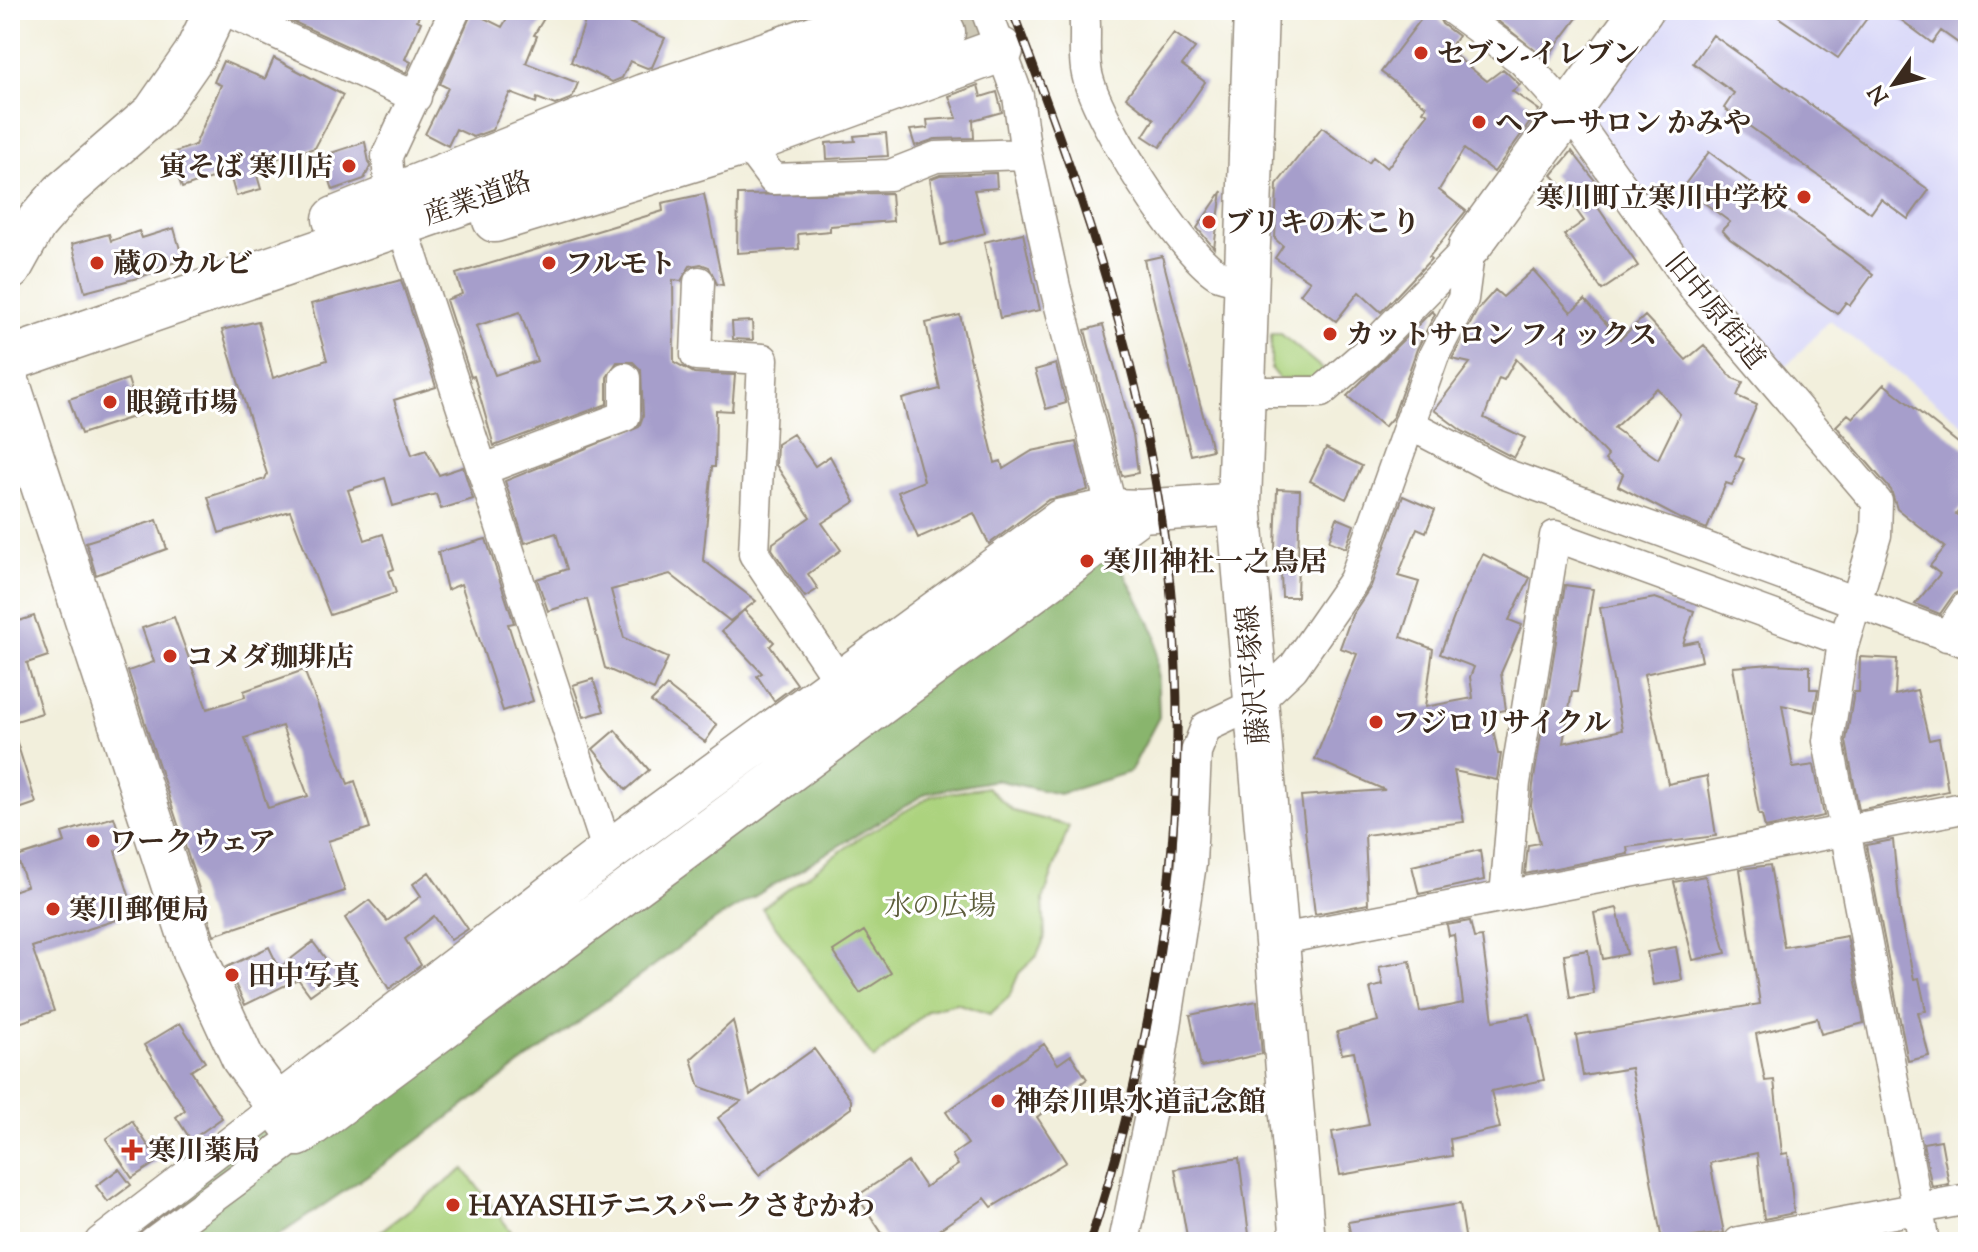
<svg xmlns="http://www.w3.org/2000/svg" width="1978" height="1252" viewBox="0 0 1978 1252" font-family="'Sorts Mill Goudy','Noto Serif JP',serif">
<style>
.built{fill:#d8d7f8}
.green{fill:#acd37e;stroke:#747e4e;stroke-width:2}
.forest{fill:#89b56d;stroke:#627046;stroke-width:2}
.building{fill:#a69ecb;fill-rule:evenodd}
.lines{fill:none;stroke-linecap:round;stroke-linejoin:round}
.primary-tunnel{stroke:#cdc8b6;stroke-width:44;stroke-dasharray:44 22;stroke-linecap:butt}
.street-casing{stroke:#968c7d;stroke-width:33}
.secondary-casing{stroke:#968c7d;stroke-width:45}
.primary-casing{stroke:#968c7d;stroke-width:47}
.street{stroke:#fff;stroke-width:30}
.secondary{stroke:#fff;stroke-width:42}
.primary{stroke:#fff;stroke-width:44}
.rail-casing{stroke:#3b2a1e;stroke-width:9}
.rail{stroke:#fff;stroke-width:6;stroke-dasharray:18;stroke-linecap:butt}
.poi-dot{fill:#c8321e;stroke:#fff;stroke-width:3}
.labels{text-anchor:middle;stroke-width:6;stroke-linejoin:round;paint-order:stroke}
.poi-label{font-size:28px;font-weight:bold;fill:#3b2a1e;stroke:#fff;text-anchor:start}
.street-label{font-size:28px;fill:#3b2a1e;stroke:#fff}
.park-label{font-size:28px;fill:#5d5d3b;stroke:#fff}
</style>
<rect width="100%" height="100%" fill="#fff"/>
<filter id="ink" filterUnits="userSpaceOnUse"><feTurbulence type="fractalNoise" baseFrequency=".0125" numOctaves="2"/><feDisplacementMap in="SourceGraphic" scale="16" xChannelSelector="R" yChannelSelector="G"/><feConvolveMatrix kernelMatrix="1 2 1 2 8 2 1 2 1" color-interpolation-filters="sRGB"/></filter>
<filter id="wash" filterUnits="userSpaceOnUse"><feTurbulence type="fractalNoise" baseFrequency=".006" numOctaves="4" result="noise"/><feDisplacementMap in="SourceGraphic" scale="32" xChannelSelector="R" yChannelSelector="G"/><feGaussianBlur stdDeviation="1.8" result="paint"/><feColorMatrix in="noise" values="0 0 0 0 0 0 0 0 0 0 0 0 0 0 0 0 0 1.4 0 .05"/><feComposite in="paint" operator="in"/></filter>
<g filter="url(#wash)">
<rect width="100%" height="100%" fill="#f2efdc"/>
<!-- built -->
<path class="built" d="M1663 10H1968V428L1830 320 1780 373 1727 313 1596 136 1590 112Z"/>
<!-- green -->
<path class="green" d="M1271 334H1281L1325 371 1317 378 1279 379 1271 369Z
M987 787 1013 811 1069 826 1043 900 1045 937 1037 956 1019 973 1009 997 990 1014 956 1003 928 1010 874 1059 762 908 859 838 931 796Z
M464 1169 519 1242H366Z"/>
<!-- forest -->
<path class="forest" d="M1052 535 1119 563 1156 634 1159 717 1130 772 1059 794 996 780 927 793 717 919 399 1154 269 1242H100Z"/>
<g id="blocks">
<!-- building -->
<path class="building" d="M286 10H422L417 20 421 22 405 59 411 62 406 73 283 17Z
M512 10H549L534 35 537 36 526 63 578 83 572 98 555 105 537 98 536 103 510 93 492 130 473 137 456 129 448 146 425 134 448 88 440 84 472 12 502 27Z
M589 10 612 15 665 38 652 67 647 68 630 61 622 78 612 82 571 62Z
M1428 10H1435L1442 24 1458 36 1448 50 1487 81 1503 69 1520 85 1512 91 1539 110 1494 172 1464 149 1439 190 1466 211 1429 257 1431 259 1381 312 1359 292 1336 321 1300 294 1310 281 1275 258 1283 246 1275 239 1277 184 1322 127 1369 163 1373 157 1387 168 1428 114 1423 111 1426 106 1381 72Z
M1484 10H1583L1546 59Z
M1768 10H1873L1838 58Z
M1888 10H1968V50L1941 31 1932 43Z
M1174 33 1195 48 1182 65 1205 82 1160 147 1143 136 1154 119 1126 97Z
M1713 35 1929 190 1908 219 1881 199 1871 213 1724 108 1734 93 1693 63Z
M274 58 343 95 315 148 254 165 261 189 236 196 229 172 182 188 170 154 195 145 221 85 214 82 223 61 265 79Z
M978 85 981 97 997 92 1002 112 973 120 974 138 935 139 915 146 910 130 928 128 927 120 957 118 949 96Z
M886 133 888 156 827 159 826 143 855 141 854 136Z
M365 142 370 167 364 179 333 190 322 156Z
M1572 151 1606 195 1595 203 1638 266 1602 290 1564 235 1584 221 1564 193 1567 191 1552 175Z
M1709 152 1873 274 1850 305 1846 302 1837 314 1730 239 1722 230 1730 222 1683 187Z
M996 173 997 188 974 190 985 233 941 245 930 179 940 175Z
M1222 191 1214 248 1197 228Z
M891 193 893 221 830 226V231L798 234 799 249 737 253 738 195Z
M704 194 723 285 717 284 709 267 701 264 690 266 681 281 673 280 674 362 694 373 735 375 732 411 716 410 715 467H712L703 560 756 601 730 621 670 574 611 590 624 638 668 658 654 690 605 668 587 599 548 611 537 579 567 569 556 533 525 543 505 481 639 427 643 416 641 370 633 362H617L607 377V404L494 446 474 376 471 377 446 300 462 294 456 274 663 211 662 203ZM520 312 537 361 495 375 476 326Z
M174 228 183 260 152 269 154 272 141 277 85 292 72 244 109 234 111 241 139 231 142 238Z
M1023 233 1040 310 1000 318 984 242Z
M1162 256 1212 450 1191 455 1144 260Z
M1533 270 1571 312 1585 300 1620 339 1645 316 1686 360 1704 345 1732 378 1743 382 1737 396 1757 405 1735 455 1744 459 1732 485 1726 483 1707 529 1679 518 1618 486 1623 474 1605 460 1608 456 1516 359 1504 380 1499 378 1484 418 1525 438 1514 458 1462 431 1434 410 1470 363 1452 359 1478 309 1495 290 1503 297ZM1657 388 1680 414 1658 459 1614 428Z
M401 280 436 387 394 400 412 455 426 450 439 475 463 467 473 499 441 509 436 494 393 506 385 478 348 490 365 540 383 534 394 569 389 571 396 593 330 615 290 511 219 533 208 497 265 479 267 474 222 330 258 321 273 378 327 360 311 304Z
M1432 311 1435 314 1417 349 1393 417 1384 427 1347 396Z
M960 315 995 463 1001 461 1003 469 1032 451 1076 442 1088 490 1048 500 989 544 974 513 918 538 898 492 924 481 902 399 940 389 926 323Z
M752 321 753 340 733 339 732 322Z
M1103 325 1133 434 1138 473 1122 476 1085 330Z
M1056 364 1066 403 1046 409 1035 370Z
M128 379 139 415 81 434 69 399Z
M1884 384 1968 451V499L1956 514 1968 523V587L1954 594 1940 614 1915 604 1940 574 1930 566 1945 547 1897 509 1891 490 1836 426 1848 414 1853 418Z
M793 434 815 466 830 456 855 502 822 523 841 550 808 574 818 589 805 597 772 549 773 543 810 517 776 465 777 444Z
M1326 448 1362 466 1346 499 1310 481Z
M1277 489 1300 490 1297 597H1282L1280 549H1275Z
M1403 496 1435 510 1426 532 1417 528 1398 576 1419 582 1401 637 1433 649 1425 707 1473 698 1470 677 1474 667 1440 654 1463 594 1483 554 1530 578 1509 620 1522 625 1501 673 1506 710 1490 713 1498 754H1501L1497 780 1454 771 1464 822 1365 835 1368 904 1315 914 1301 796 1385 790 1315 759 1357 654 1340 648 1352 615 1371 586Z
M1337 518 1354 525 1346 548 1329 541Z
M157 520 167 549 96 575 86 542Z
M486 539 514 623 508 624 533 701 503 711 461 584 447 590 438 552Z
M1565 585 1593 589 1577 692H1572L1563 743 1622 730 1600 608 1655 598 1694 611 1683 644 1698 641 1702 661 1644 674 1668 784 1707 776 1716 836 1627 847 1628 854 1525 874 1528 845 1540 843 1531 806 1533 785Z
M744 610 774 642 770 646 797 684 774 701 757 676 762 673 722 631Z
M34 616 48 656 27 663 42 713 10 723V624Z
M174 617 207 709 245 697 244 691 304 670 348 784 355 781 370 828 328 841 345 891 214 935 128 671 154 662 142 628ZM282 726 308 796 268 808 245 738Z
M1860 657 1897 659 1895 695 1917 690 1929 740 1939 738 1948 791 1859 810 1846 741 1854 692H1859Z
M1772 664 1810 666V689H1818L1814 712 1782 705 1793 768 1814 765 1824 816 1765 828 1762 815H1759L1733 667Z
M593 679 604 711 584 717 573 685Z
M667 686 717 725 705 742 651 702Z
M13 730 36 803 10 812V731Z
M615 730 649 770 626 790 593 749Z
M114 817 124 848 115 851 135 914 32 947 54 1011 10 1026V892L27 886 17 857 65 842 62 833Z
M1893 840 1901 920 1914 979 1919 978 1926 1011 1918 1012 1929 1056 1908 1061 1866 845Z
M1480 850 1484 880 1419 894 1412 866Z
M1770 865 1784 947 1847 936 1864 1023 1821 1034 1817 1018 1756 1034 1765 1081 1774 1080 1782 1154 1788 1153 1794 1213 1764 1219 1757 1153 1710 1163 1724 1233 1662 1241 1631 1068 1583 1076 1576 1035 1760 1004 1740 869Z
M429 872 468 929 451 940 434 916 405 939 421 965 389 989 345 918 369 900 387 921 421 896 413 884Z
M1705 876 1726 953 1693 960 1674 882Z
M1617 908 1627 954 1603 959 1594 913Z
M1470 921 1474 938 1482 937 1493 1021 1530 1014 1544 1080 1491 1091 1500 1128 1450 1139 1452 1156 1340 1175 1332 1132 1369 1125 1354 1052 1342 1054 1337 1032 1378 1021 1370 988 1383 985 1379 967 1410 961 1420 1012 1463 1003 1454 935 1449 936 1447 925Z
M864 931 891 973 860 993 833 951Z
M313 942 338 975 310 995 298 979 245 1005 227 967 269 947 279 968Z
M1676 947 1682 980 1653 985 1647 952Z
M1588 950 1594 994 1570 998 1564 954Z
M1257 1001 1262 1054 1201 1067 1190 1015Z
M733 1021 750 1095 814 1049 851 1100V1108L759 1175 718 1118 741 1101 700 1087 691 1059Z
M180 1023 205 1062 191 1071 222 1118 191 1140 176 1117 185 1110 144 1045Z
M1044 1044 1058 1064 1071 1055 1087 1079 1037 1117 1066 1162 992 1207 985 1198 921 1242H888L857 1196 908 1162 925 1187 958 1165 952 1155 968 1144 946 1112Z
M132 1121 158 1161 132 1178 106 1139Z
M1941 1140 1949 1184 1932 1187 1923 1143Z
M1239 1158 1250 1242H1188L1175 1169Z
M119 1169 131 1185 108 1202 96 1186Z
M1460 1204 1466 1242H1352L1348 1222Z"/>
</g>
</g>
<g filter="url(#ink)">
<use href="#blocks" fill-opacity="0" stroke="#968c7d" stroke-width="2"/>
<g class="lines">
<!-- primary-tunnel -->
<path class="primary-tunnel" d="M943 32 997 10"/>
<defs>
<path id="street" d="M225 10 416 97
M986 10 1018 96 1026 154 1055 287 1112 510
M1084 10C1087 32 1082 57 1088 78 1099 122 1180 251 1217 274 1225 278 1239 279 1248 281
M1453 10 1522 60 1569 112 1695 289 1877 502 1876 535 1842 649 1828 741 1924 1242
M746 143 773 179 890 175 936 157 1026 154
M390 194 387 156 455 10
M409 247 608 852
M699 282 696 355 763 359 754 554 840 682
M1244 392H1321L1366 353 1470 246
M1409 424 1505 474 1968 643
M482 470 625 416V378
M1947 636 1968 605
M1505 896 1515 783 1555 536 1844 641
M1276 940 1968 807
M100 1242 277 1106
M153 1242 298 1135
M1124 1242 1159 1071 1191 864 1196 752 1206 727 1255 704 1293 668 1354 580 1434 355 1463 299 1470 246
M1739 1242 1968 1199"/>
<path id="secondary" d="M1470 246 1642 10
M10 269 35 224 62 193 154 113 195 54 216 10
M10 387 196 957 243 1059 298 1135 1141 511
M277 1106 608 852 1062 520 1112 510 1141 511 1239 504"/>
<path id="primary" d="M1256 10 1239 504 1303 1242
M335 219 644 96 895 10
M495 220 746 143 1001 50
M10 359 823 78 943 32"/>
</defs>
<!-- street casing -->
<use href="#street" class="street-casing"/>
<!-- secondary casing -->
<use href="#secondary" class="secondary-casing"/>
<!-- primary casing -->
<use href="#primary" class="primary-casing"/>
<!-- street -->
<use href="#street" class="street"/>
<!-- secondary -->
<use href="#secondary" class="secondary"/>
<!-- primary -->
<use href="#primary" class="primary"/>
<defs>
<path id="rail" d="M1012 10C1074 171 1133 338 1160 509 1200 755 1167 1006 1090 1242"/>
</defs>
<!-- rail casing -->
<use href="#rail" class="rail-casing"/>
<!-- rail -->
<use href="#rail" class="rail"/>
</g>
</g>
<!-- markers -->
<g class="poi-dot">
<circle cx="1421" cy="53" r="8"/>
<circle cx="1479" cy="122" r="8"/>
<circle cx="349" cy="166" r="8"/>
<circle cx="1804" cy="197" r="8"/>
<circle cx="1209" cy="222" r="8"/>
<circle cx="97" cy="263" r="8"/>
<circle cx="549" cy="263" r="8"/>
<circle cx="1330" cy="334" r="8"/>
<circle cx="110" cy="402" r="8"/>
<circle cx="1087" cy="561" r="8"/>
<circle cx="170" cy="656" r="8"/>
<circle cx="1376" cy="722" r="8"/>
<circle cx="93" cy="841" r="8"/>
<circle cx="53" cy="909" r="8"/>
<circle cx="232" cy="975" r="8"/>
<circle cx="998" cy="1101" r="8"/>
<path d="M128 1138h8v8h8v8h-8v8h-8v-8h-8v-8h8z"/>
<circle cx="453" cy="1205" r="8"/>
</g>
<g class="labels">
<!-- poi labels -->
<g class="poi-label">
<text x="1437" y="63">セブン-イレブン</text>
<text x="1495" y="132">ヘアーサロン かみや</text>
<text x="333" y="176" text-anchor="end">寅そば 寒川店</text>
<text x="1788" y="207" text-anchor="end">寒川町立寒川中学校</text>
<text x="1225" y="232">ブリキの木こり</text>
<text x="113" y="273">蔵のカルビ</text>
<text x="565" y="273">フルモト</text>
<text x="1346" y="344">カットサロン フィックス</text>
<text x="126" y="412">眼鏡市場</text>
<text x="1103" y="571">寒川神社一之鳥居</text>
<text x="186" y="666">コメダ珈琲店</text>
<text x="1392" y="732">フジロリサイクル</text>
<text x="109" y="851">ワークウェア</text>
<text x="69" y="919">寒川郵便局</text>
<text x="248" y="985">田中写真</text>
<text x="1014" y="1111">神奈川県水道記念館</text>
<text x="148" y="1160">寒川薬局</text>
<text x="469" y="1215">HAYASHIテニスパークさむかわ</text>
</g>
<!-- street labels -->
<g class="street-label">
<text transform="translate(477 197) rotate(-19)" y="10">産業道路</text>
<text transform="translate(1716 310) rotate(51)" y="10">旧中原街道</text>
<text transform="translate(1252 675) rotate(-95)" y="10">藤沢平塚線</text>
</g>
<!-- park labels -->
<g class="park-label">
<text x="940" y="915">水の広場</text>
</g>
</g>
<!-- margin -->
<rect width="1978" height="1252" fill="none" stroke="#fff" stroke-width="40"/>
<!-- north arrow -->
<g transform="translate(1894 84) rotate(236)" stroke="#ffffff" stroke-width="6" paint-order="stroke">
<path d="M0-6L14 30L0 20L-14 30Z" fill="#3b2a1e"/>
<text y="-12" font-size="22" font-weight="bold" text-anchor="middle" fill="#3b2a1e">N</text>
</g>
</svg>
